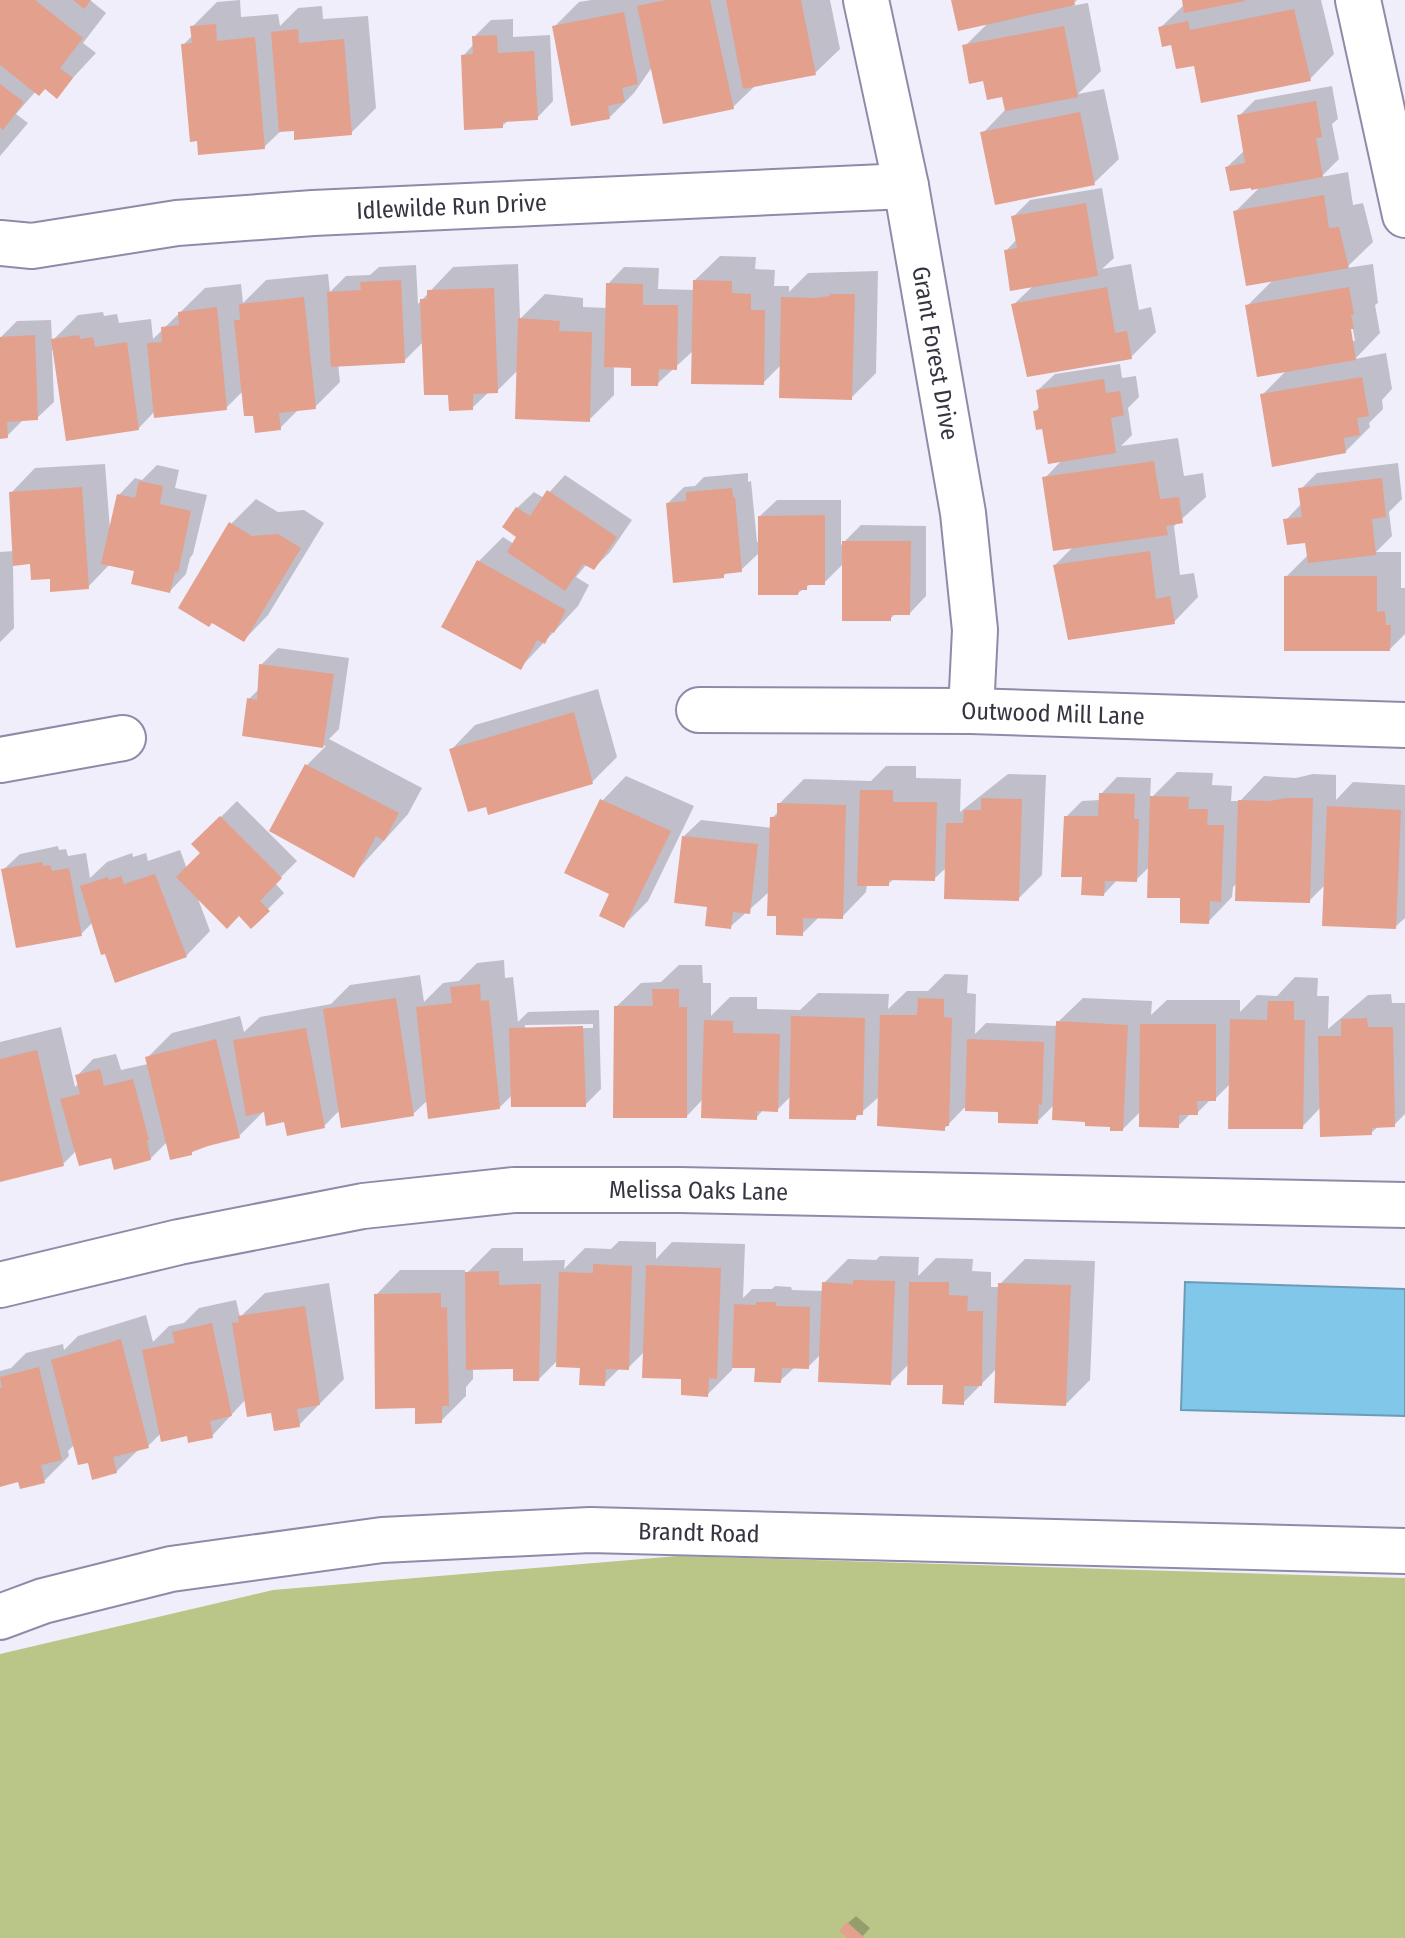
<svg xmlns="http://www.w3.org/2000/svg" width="1405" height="1938" viewBox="0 0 1405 1938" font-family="'Fira Sans Condensed',sans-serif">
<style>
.forest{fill:#b9c687}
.water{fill:#80c7e9;stroke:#6a9bb7;stroke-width:2}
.shadow{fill:#0003;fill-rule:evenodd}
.building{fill:#e3a08c}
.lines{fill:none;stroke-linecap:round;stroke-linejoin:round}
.minor-casing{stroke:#908aa9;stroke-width:48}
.minor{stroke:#fff;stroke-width:44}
.labels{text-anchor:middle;stroke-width:8;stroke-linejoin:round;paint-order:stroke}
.street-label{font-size:24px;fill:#373441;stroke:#fefefe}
</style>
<rect width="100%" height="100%" fill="#f1eefc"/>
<!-- forest -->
<path class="forest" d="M678 1556 1405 1578V1938H0V1654L273 1590Z"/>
<!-- water -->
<path class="water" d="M1185 1282 1405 1289V1416L1181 1410Z"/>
<!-- shadow -->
<path class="shadow" d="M0 0H90L106 13 83 43 96 53 56 96 45 87 36 91 16 114 28 123 0 156Z
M240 0 241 17 278 14 280 26 298 8 322 6 323 19 368 16 376 108 351 133 282 130 264 147 183 45 193 35 192 27 217 2Z
M591 0H830L840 49 815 73 756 85 733 107 652 67 634 93 610 117 554 27 579 2Z
M953 0H1077L1071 6 1088 3 1101 71 1078 94 1104 89 1119 159 1094 183 983 133 1006 109 1004 95 985 78 965 46 988 23Z
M1184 0H1321L1334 54 1310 79 1195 63 1160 28 1185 4Z
M513 19V37L550 35 553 101 537 118 509 120 502 126 463 56 474 44V37L491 20Z
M1332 86 1338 119 1332 124 1339 159 1321 177 1348 172 1353 205 1363 203 1373 242 1346 268 1373 264 1378 303 1375 305 1380 333 1355 359 1386 353 1392 389 1382 400 1383 409 1369 423 1370 427 1346 451 1262 395 1287 370 1247 306 1273 280 1235 212 1261 186 1227 167 1245 150 1239 116 1255 100ZM1351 319 1355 341H1351L1347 320Z
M1102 188 1114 258 1102 269 1131 264 1139 310 1151 307 1156 332 1131 357 1013 305 1034 285 1006 251 1017 239 1013 217 1030 200Z
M720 256 756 257 755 269 775 270 774 286H789V292L808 273 878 271 876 373 851 398 781 365 763 383 694 350 657 384 633 366H614V395L589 420 519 369 497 391H490L472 408 450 393 424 341 404 361 338 364 340 382 315 407 299 409 280 428 255 413 243 391 226 408 155 411 138 429 55 350H52L54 402 37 418 23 420 7 436 0 437 1 337 17 321 51 320 52 341 78 315 103 312 104 316 117 314 119 323 151 319 153 339 205 288 241 284 243 303 266 280 328 274 330 292 346 276 370 275 379 267 416 265 418 304 453 267 518 264 520 319 545 294 583 298V307L607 308 608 284 624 267 659 268 658 289 695 290V280Z
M1120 364 1122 378 1136 376 1139 397 1128 408 1132 435 1121 446 1178 438 1184 476 1203 473 1206 497 1174 526 1180 575 1194 573 1198 597 1174 622 1055 565 1074 546 1045 478 1062 460 1035 412 1040 406 1038 390 1055 374Z
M1398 463 1402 499 1389 512 1392 536 1376 552H1401V588H1405V634L1390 649 1286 577 1309 554 1307 541 1286 520 1302 503 1301 489 1317 473Z
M105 464 110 530 119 495 135 478 142 480 157 465 179 470 175 488 207 495 193 554 190 558 186 574 170 591 136 570 110 564 88 587 52 577 32 562 13 564 14 628 0 642V552L14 551 11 493 35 468Z
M748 473V482L751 481 757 542H760V516L777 500H841V545L861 525 926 526V596L910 613H896L890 619 844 563 824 583H812L798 593 760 552 741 570 728 571 723 576 668 503 684 487 695 486 704 477Z
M565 475 632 520 610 552 594 568 587 564 576 577 589 585 578 606 520 668 478 562 503 537 514 544 519 536 517 508 534 492 544 498Z
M256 499 278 512 304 510 324 523 268 615 244 640 231 524Z
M278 648 349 658 339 729 329 739 422 788 408 814 353 875 307 765 326 746 244 735 249 699 260 688 261 665Z
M598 689 617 757 592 782 487 805 451 750 475 725Z
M886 766H916V778L961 779 960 812 1008 774 1046 775 1042 875 1018 899 947 867 934 879 895 878 888 884H867L866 892 842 917 820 916 802 934 778 915 770 891 730 927 709 906 684 836 701 820 772 828V818L779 811V804L804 779 871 781Z
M1177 772 1213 773 1212 785 1232 786 1231 801H1240L1264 776 1296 778 1313 774 1336 775V800L1353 782 1405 785V918L1395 927 1326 884 1309 901 1237 883 1233 887 1232 897 1208 922 1150 866 1136 880 1118 879 1104 894 1084 876 1066 817 1082 801 1100 800 1101 794 1117 777 1151 778 1150 799Z
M626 776 694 806 648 901 624 925 612 893 602 801Z
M237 801 297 861 275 883 284 893 251 926 239 913 197 896 210 931 186 956 93 922 81 934 3 870 20 854 58 846 59 850 66 849 68 856 86 853 90 878 107 862 132 853 133 857 146 853 148 861 180 850 187 869 203 853 194 844Z
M504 960 505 978 513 977 518 1022 528 1012 599 1010 601 1089 585 1105 513 1094 500 1107 428 1100 413 1114 340 1110 324 1126 286 1120 265 1110 239 1136 168 1141 150 1159 76 1151 63 1164 0 1180V1042L61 1027 75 1087 79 1083 77 1076 93 1059 116 1054 121 1070 148 1064 147 1058 172 1033 240 1016 244 1032 260 1017 331 1004 350 985 420 975 424 1002 443 983 459 981 477 963ZM593 1024V1028L525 1029V1025Z
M679 965H702L703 983H711V1016L730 997H757V1009L800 1010 818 993 889 994 888 1009 907 991H928L945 974 968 975 967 993 976 994 975 1034 986 1023 1058 1026V1022L1083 998 1152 1001 1151 1015 1167 1000H1240V1012L1257 995 1277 996 1295 977 1318 978 1317 996H1329L1328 1029 1368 995 1391 994 1392 1003H1405V1114L1394 1125 1379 1126 1371 1133 1321 1107 1302 1127 1231 1083 1215 1099H1211L1197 1113H1191L1178 1126 1141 1111 1123 1129 1087 1120 1054 1105 1037 1122 1000 1110 964 1108 944 1129 880 1096 855 1118 792 1095 777 1110 764 1109 756 1118 703 1099 687 1116 616 1007 641 983 661 982Z
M619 1241 656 1242V1259L672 1242 745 1244 743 1298 752 1289H772L775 1286 791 1287 792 1290 823 1291 824 1283 848 1259 876 1260 880 1256 919 1257 918 1276 936 1258 973 1259 972 1271 991 1272V1287H1000V1284L1025 1259 1095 1261 1090 1380 1066 1404 997 1368 963 1403 945 1383 909 1364 890 1383 821 1354 808 1367H795L780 1381 757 1367 732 1366V1370L707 1395 645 1351 628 1368H620L604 1384 582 1366 558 1360 539 1379 515 1367 473 1368V1379L466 1387V1396L441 1421 417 1406 376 1295 400 1270H465V1275L492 1248H523V1261L565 1260 564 1269 585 1248 611 1249Z
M329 1283 344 1379 299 1425 246 1399 212 1436 161 1433 148 1446 140 1448 116 1472 89 1460 75 1444 68 1451 69 1456 44 1481 20 1480 0 1485V1371L11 1368 26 1353 63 1344 64 1350 78 1336 146 1315 153 1342 169 1326 184 1323 199 1308 236 1300 240 1317 265 1293Z
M856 1916 870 1928 861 1938H850L848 1923Z"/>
<!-- building -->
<path class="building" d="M0 0H35L83 38 60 68 73 78 57 99 45 89 39 96 0 65Z
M73 0H91L84 9Z
M666 0H710L734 109 663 124 637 6Z
M726 0H801L816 75 743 89Z
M951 0H1074L1075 5 958 31Z
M1182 0H1245V1L1184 13Z
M1294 9 1311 81 1201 103 1194 66 1176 69 1171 45 1162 47 1158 27 1188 21 1190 30Z
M624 12 638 84 622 88 625 102 608 106 610 119 571 126 552 26Z
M216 24 217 41 255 37 265 149 198 155 197 141 190 142 181 44 192 43 190 26Z
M1064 26 1078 97 1005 111 1002 97 987 100 983 81 969 84 962 45Z
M298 29 299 43 344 39 352 135 294 140V131L279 132 271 32Z
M497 35 498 53 534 51 538 120 503 122V128L464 130 461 55 473 54 472 36Z
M0 84 24 102 3 130 0 127Z
M1316 101 1322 137 1316 138 1323 177 1251 190V188L1230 191 1225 167 1245 163 1237 115Z
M1080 112 1095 185 995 205 980 132Z
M1324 195 1329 228 1339 227 1349 268 1246 286 1233 211Z
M1086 203 1098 276 1010 291 1004 250 1017 248 1011 216Z
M401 280 405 363 331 367 327 292 361 290 360 282Z
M693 280 732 281V293L751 294V310H765L764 385 691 384Z
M606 283 643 284V305H678L677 370 659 369 658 386H631V368L604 367Z
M1107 287 1115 333 1127 331 1132 359 1027 377 1011 304Z
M1349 287 1354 315H1351L1354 329H1351L1356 360 1257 377 1245 305Z
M494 288 498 393 473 394V410L449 411 448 395H424L420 299H427V290Z
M830 294H855L852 400 779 398 781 297 814 298 830 296Z
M304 297 316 409 279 413 281 430 255 433 253 416H244L234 320H240L239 304Z
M217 307 227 410 154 418 147 343 162 342 161 327 179 325 178 312Z
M518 318 560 321 559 331 592 332 590 422 515 419Z
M35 335 38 420 7 422 8 438 0 439V337Z
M79 335 80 339 93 337 95 347 127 342 139 430 66 441 51 339Z
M1362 377 1369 416 1357 418 1360 435 1344 438 1346 453 1272 467 1260 394Z
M1104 379 1106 393 1120 391 1124 415 1111 418 1116 453 1048 464 1042 429 1036 430 1033 411 1039 410 1036 390Z
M1154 461 1160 499 1179 497 1183 523 1166 526 1168 535 1053 551 1042 477Z
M1382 478 1386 517 1372 519 1376 555 1308 563 1305 543 1287 545 1283 519 1302 517 1298 488Z
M139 481 163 486 160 504 191 511 178 573 175 572 170 593 131 584 134 571 101 564 117 494 135 498Z
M82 487 89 589 50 592V579L31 580 30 564 13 566 9 492Z
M732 488 733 497H735L742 572 724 574V578L673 583 666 503 686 501V492Z
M547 490 617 537 594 570 583 564 565 591 507 552 516 537 502 527 516 507 530 516Z
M825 515V585H807V590H799L798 595H758V516Z
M229 522 252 536 278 534 301 548 244 642 212 623 209 627 178 608Z
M842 541H911L910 615H891V621H842Z
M1150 551 1156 599 1170 596 1175 624 1068 640 1053 565Z
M477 560 566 610 554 633 551 631 545 644 537 640 521 670 441 627Z
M1284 576H1377V612L1385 611 1386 625H1391L1390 651H1284Z
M259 664 334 674 323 748 242 736 247 698 257 700Z
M574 712 593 784 488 815 486 807 468 812 449 749Z
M305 764 399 813 384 841 376 836 354 878 269 831Z
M860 790H893V802H937L935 881 889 880V886H857Z
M1099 793 1135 794 1134 819H1139L1137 882 1105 881 1104 896 1081 895 1082 877H1061L1064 816H1098Z
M1150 796 1189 797 1188 809H1208L1207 825H1224L1221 902 1210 901 1209 924 1180 923V898H1147Z
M981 798 1022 799 1019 901 944 899 946 823H963L964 810H981Z
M1287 798H1313L1310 903 1235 901 1238 800 1270 801Z
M600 799 671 831 624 928 599 916 609 894 564 873Z
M777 803 846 805 843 919 803 918V936L776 935V916H767L770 817H777Z
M1327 806 1401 810 1396 929 1322 926Z
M220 816 282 878 260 901 270 911 251 929 239 916 227 929 176 877 200 853 191 844Z
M682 836 758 844 750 914 733 912 731 929 705 926 707 907 674 903Z
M42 862 43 866 50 865 52 871 69 868 82 936 16 948 1 869Z
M155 874 187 957 115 983 105 954 101 955 80 886 108 877 109 880 121 876 124 884Z
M480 984 481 1001 489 1000 500 1109 428 1119 416 1007 452 1003 450 987Z
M652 989H679V1007H687V1118H613L614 1006H653Z
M396 998 414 1116 341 1128 323 1009Z
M918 998 944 999V1017L952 1018 949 1126H945V1131L877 1126 880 1015H917Z
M1268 1001H1294V1020H1305L1303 1129H1228L1230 1019 1267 1020Z
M791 1016 865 1018 863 1115H856V1120L789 1119Z
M1367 1018 1368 1027H1393L1395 1127 1372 1128V1135L1320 1137 1318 1036H1341V1019Z
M704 1020 733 1021V1033L780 1034 778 1112 757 1111V1120L701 1118Z
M1056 1021 1128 1025 1123 1131H1110V1127L1085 1126V1122L1052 1120Z
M1140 1024H1216V1101H1197L1198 1115H1179V1128L1139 1127Z
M583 1026 586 1107H511L509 1028Z
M306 1028 325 1128 287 1136 284 1122 266 1126 264 1112 246 1116 233 1040Z
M216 1039 240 1138 208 1146 192 1152V1155L170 1160 145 1057Z
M967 1039 1044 1042 1042 1105 1039 1104 1038 1124 998 1123V1112L965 1111Z
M37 1050 64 1166 0 1182V1059Z
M100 1069 104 1086 133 1079 149 1140 147 1141 151 1160 114 1170 111 1158 79 1166 60 1099 80 1094 75 1075Z
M593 1264 632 1266 629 1370 606 1369 605 1386 579 1385 580 1368 556 1367 559 1272 593 1273Z
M646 1265 721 1268 717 1379 709 1378 708 1397 681 1395V1379L642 1378Z
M499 1271V1285L541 1284 539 1381H513V1369L466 1370 465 1272Z
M853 1280 895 1281 891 1385 818 1382 822 1282 853 1284Z
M909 1282H949V1295L968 1296 967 1311H983L982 1386H964V1405L942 1404 943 1385H907Z
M998 1283 1071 1285 1066 1406 994 1403Z
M441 1293V1308L447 1307 449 1406H442V1423L415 1424V1408L375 1409 374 1294Z
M756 1302H776V1306L810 1307 809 1369 782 1368 781 1383 754 1382 755 1368H732L734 1304 756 1305Z
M305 1306 320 1405 297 1409 300 1427 274 1431 271 1413 247 1417 232 1323 239 1322 238 1316Z
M212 1323 232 1416 210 1421 213 1438 188 1443 187 1436 161 1442 142 1350 175 1343 172 1332Z
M121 1339 149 1448 113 1457 117 1473 92 1480 88 1463 78 1465 51 1360Z
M39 1367 62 1460 41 1465 45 1483 20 1489 18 1482 0 1487V1388H2L0 1377Z
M847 1922 865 1938H847L839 1931Z"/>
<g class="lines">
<defs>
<g id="minor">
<path id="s1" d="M866 0 906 186 963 513 975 630 971 711"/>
<path d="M1358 0 1405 215"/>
<path id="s2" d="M0 243 32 246 177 223 313 213 906 186"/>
<path id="s3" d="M699 710 971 711 1405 725"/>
<path d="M0 760 123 738"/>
<path id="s4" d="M0 1285 179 1242 363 1206 514 1190H680L1405 1205"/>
<path id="s5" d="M0 1617 43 1601 171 1569 382 1540 590 1530 1405 1551"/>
</g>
</defs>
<!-- minor casing -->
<use href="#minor" class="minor-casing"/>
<!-- minor -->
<use href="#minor" class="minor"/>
</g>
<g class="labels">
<!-- street labels -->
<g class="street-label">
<text dy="8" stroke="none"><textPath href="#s2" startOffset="454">Idlewilde Run Drive</textPath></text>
<text dy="8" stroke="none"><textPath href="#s1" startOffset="360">Grant Forest Drive</textPath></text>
<text dy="8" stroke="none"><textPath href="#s3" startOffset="354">Outwood Mill Lane</textPath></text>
<text dy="8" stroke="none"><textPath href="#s4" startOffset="708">Melissa Oaks Lane</textPath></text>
<text dy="8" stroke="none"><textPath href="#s5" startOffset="708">Brandt Road</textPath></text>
</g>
</g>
</svg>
